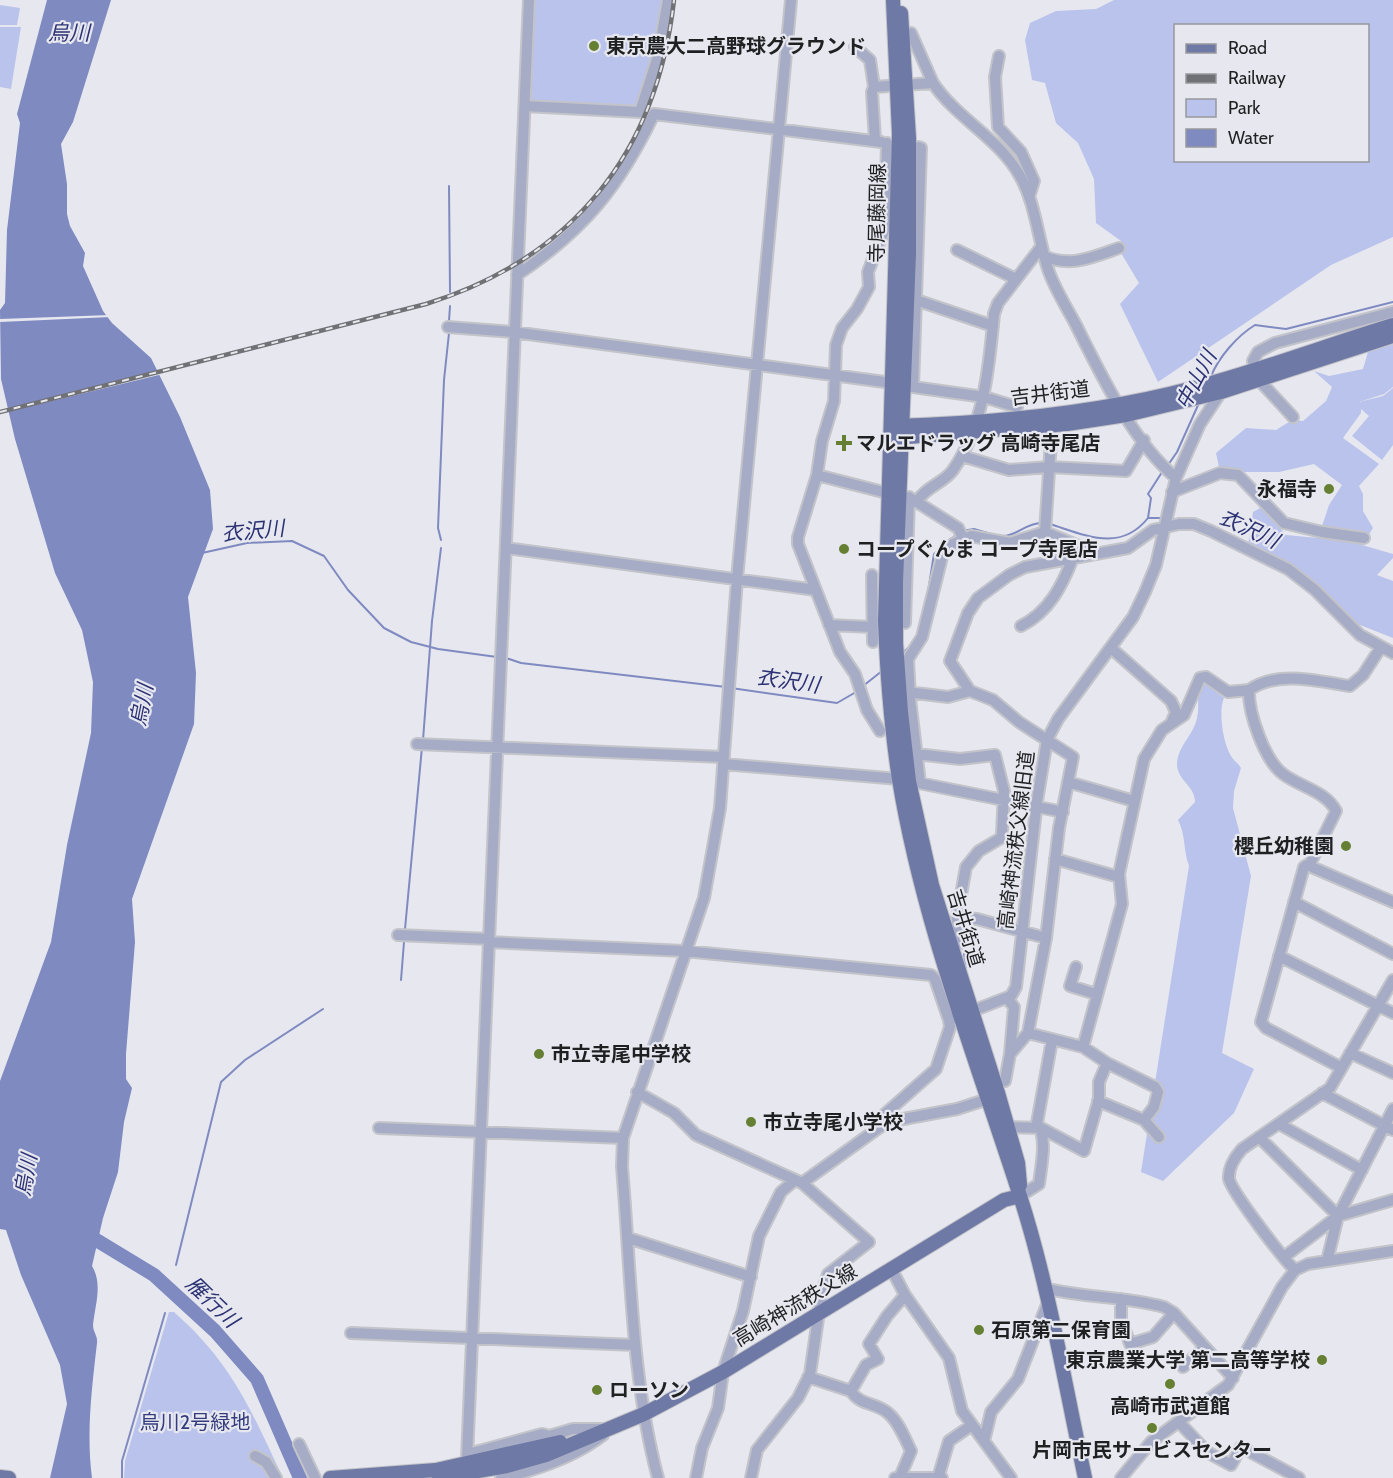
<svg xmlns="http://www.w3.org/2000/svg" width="1393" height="1478" viewBox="0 0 1393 1478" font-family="Cabin,'Noto Sans JP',sans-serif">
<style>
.green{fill:#bac3eb;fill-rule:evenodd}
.water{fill:#7f8ac0}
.pier{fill:#e7e8ef}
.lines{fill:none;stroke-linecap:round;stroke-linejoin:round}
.stream{stroke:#7f8ac0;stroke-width:2}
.river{stroke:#7f8ac0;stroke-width:14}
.minor-casing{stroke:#c3c4ca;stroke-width:14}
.major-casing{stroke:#c3c4ca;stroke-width:16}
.minor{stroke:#a6acc5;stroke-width:10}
.major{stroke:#6f79a5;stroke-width:14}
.rail-casing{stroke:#707175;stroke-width:4.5}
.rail{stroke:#e7e8ef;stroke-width:2;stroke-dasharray:7;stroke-linecap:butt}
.poi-dot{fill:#668033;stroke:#e7e8ef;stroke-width:2}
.labels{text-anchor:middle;stroke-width:4.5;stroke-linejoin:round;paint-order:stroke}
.poi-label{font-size:20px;font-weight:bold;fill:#1f2022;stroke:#e7e8ef;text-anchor:start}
.street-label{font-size:20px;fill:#1f2022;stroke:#e7e8ef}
.park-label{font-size:20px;fill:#343b7e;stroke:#e7e8ef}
.water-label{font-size:21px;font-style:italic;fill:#2b3173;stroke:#e7e8ef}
</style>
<rect width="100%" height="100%" fill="#e7e8ef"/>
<!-- green -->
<path class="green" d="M533 0H664L662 27 637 108 529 104Z
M1114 0H1393V237L1331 265 1158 382 1120 304 1139 283 1121 253V241L1096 223 1094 179 1078 143 1056 123 1045 83 1032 80 1025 40 1030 23 1056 11 1096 9ZM1176 26H1368V160H1176Z
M0 5 20 8 17 25H0Z
M0 27H21L11 89 0 87Z
M1393 344V387L1384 394 1359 402 1383 396 1393 388V445L1382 460 1352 436 1369 416 1361 409V413L1343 438 1379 464 1359 486 1363 494V511L1373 528 1362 545 1393 554V558L1377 575 1393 581V638L1355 623 1305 574 1248 545 1253 512 1262 507 1286 535 1318 538 1329 505 1342 485 1314 464 1279 472H1220L1216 453 1246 428 1276 430 1292 420 1303 421 1326 401 1332 387 1314 371 1329 376 1363 369 1368 352Z
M1201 680 1224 698C1218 711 1223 743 1231 756 1233 760 1238 763 1241 768L1234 791 1233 808 1251 876 1222 1053 1254 1069 1234 1113 1163 1181 1141 1172 1189 866C1183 850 1186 835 1178 820L1195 802C1195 786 1178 781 1177 765 1177 748 1191 737 1196 722 1201 706 1195 692 1201 680Z
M169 1312H174C232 1363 251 1410 283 1478H124L125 1461Z"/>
<!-- water -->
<path class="water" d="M47 0H111L73 122 61 144 67 184V214L70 226 85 253 83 266 103 311 112 323 151 358 180 417 210 490 213 529 188 597 196 673 194 724 132 899 135 942 126 1054V1079L132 1088 124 1122 118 1172 103 1218 92 1266C103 1284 95 1305 93 1325 93 1332 98 1336 97 1343 92 1387 86 1433 92 1478H50L67 1404 60 1365 21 1275 6 1230 0 1229V1081L51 942 67 845 91 733 93 682 82 630 55 573 15 439 1 379 0 310 5 303 7 230 20 123 17 114Z"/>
<!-- pier -->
<path class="pier" d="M110 315 111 317 0 322V319Z
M161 371 163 374 6 412 5 409Z"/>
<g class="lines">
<!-- stream -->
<path class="stream" d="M449 186 450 292
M449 321 450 306
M1211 376C1219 357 1237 336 1255 325L1286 329 1393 302
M1168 465 1177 452 1199 403
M1148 518 1151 498 1148 494 1164 469
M1148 518H1163
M1050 524C1085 535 1120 553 1148 518
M962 531 974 529 991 534
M1003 536C1017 536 1026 523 1041 523
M441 540 438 528 444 380 449 333
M202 553 247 543 292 541 324 556 348 590 384 628 411 642 438 649 497 657
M928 592 934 554 957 534
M1361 629 1390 646
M902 654 913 643
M506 658 521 663 726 687
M863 686 882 671
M731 688 837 703 856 692
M423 740 432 621 441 548
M405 929 422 747
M963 945 966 971
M401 980 404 942
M176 1265 221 1082 245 1060 323 1009
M753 1288 757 1271
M122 1478V1461L165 1313"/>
<!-- river -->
<path class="river" d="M83 1232 154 1275 215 1331 257 1379 300 1478"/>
<defs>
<path id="minor" d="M911 33 933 83
M855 47 870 60 874 87
M999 56 995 77 998 127 1021 152 1034 181 1029 197
M525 106 640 112 658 56 668 0
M875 140 872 92 874 87 933 83C957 119 999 138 1020 176 1036 204 1038 241 1049 272 1056 291 1067 308 1076 325 1101 375 1133 442 1176 478
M957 250 1016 279
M1044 256C1070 268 1093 257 1119 248
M517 275C584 230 619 187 654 114L881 142
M916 300 993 326
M448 327 513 332 892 383
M1255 369 1253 361 1258 352 1275 343 1393 312
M1259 380 1293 417
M906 386 984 397 1017 407
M913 387 921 148 918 147
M962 456 1009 470 1049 467 1126 471 1144 440
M817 475 887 493
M1172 492 1220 473 1238 475 1284 523 1322 532 1364 538
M912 499 958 528 963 538
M918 500C927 486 944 483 953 470 984 425 989 368 994 314L998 303 1041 247
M1045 532 1052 426
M506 548 816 590
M872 575 873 642
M905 623 909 497
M829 625 872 627
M1021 626C1049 612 1062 586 1073 558
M1111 648 1171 701 1176 712 1171 724
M907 692 948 697 970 691
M880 731 867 710 855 674 840 652 798 544V537L817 475 822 441 834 401 836 345 842 328 857 309 869 287 868 272 885 228 887 143
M417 744 723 757
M916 754 960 759 995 755 1004 791 1002 834 1001 838 979 851 966 867 957 917 959 943 951 948
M723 764 899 779 1063 812
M1068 782 1134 801
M920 783 910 699 908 659 922 637 943 553 953 544 971 536 1010 543 1045 532 1096 553
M1055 859 1119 877
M1309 866 1336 811C1326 791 1300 787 1283 774 1265 761 1248 713 1249 690 1278 670 1317 681 1350 686L1363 675 1381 647
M1294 902 1393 954
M957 917 977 919 1046 938
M398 935 489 939
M488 942 684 951 931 975 935 979 949 1020 1011 996 1016 987 1037 801 1047 740 1058 719 1133 617 1145 592 1156 565 1176 478 1200 424 1221 392
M1279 956 1393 1013
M1076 967 1070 986 1096 994
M1007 998 1014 1007 1010 1054 1028 1033
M1083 1047 1122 904 1119 874 1144 759 1162 730 1184 715 1200 678 1206 677 1228 692 1249 690
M1350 1053 1393 1073
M1107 1063 1155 1087 1158 1092 1154 1107 1144 1120
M1340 1067 1266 1028 1261 1022 1304 867 1307 865 1393 902
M1005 1081 1010 1054
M637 1092 674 1113 696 1135 802 1183 869 1242 828 1274 822 1291 810 1374 798 1398 757 1450 751 1478
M1322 1093 1393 1130
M1098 1101 1144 1120 1159 1137
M877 1121 936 1069 950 1027 949 1020
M1279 1124 1362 1170
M1008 1127 1041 1128 1084 1151 1099 1099V1082L1107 1063 1083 1047 1028 1033 1046 938 1059 828 1073 757 1019 722 993 700 970 691 950 661 968 613 978 598 1009 575 1025 567 1128 548 1153 530 1179 524H1194L1211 531 1288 569 1315 590 1360 635 1393 653
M379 1128 623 1138
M1259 1137 1338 1216
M802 1183 880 1127 898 1120 957 1109 988 1099
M1020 1196 1039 1184C1041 1166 1048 1138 1037 1123L1052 1040
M628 1238 751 1277
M1284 1257 1338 1216 1393 1200
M1327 1261 1338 1216 1393 1109
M892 1270 905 1295 949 1358 962 1411 1011 1478
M1295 1270C1283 1259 1232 1192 1229 1179 1228 1168 1235 1157 1242 1149L1330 1088 1393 980
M1044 1288C1083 1298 1124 1296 1164 1307L1174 1313 1233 1378
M1121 1299V1319L1130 1344 1153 1337 1174 1313
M351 1333 635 1345
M1183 1367 1205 1347
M808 1377 851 1391C860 1406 876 1402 888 1413 899 1422 905 1439 911 1451L900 1477
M851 1391 866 1365 878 1359 869 1344 887 1316 905 1295
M1179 1422 1207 1452 1231 1465 1241 1447 1299 1478
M984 1441 991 1412 1018 1379 1048 1302
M299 1444 315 1478
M468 1454 542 1434 549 1436 573 1429H604
M255 1456 266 1462 276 1478
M467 1458 529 0
M501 1478C537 1470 573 1458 603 1435
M658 1478C631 1377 631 1271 622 1167L623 1138 704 898 720 808 737 579 791 0
M696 1478 702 1448 718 1408 723 1372 743 1311 759 1236 781 1192 795 1180
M895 1478H942
M938 1478 949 1441 972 1425
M1121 1478 1151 1442 1228 1385 1282 1287 1295 1270 1308 1264 1393 1251"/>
<path id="major" d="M893 0 899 134 885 621C887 674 891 727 899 779 922 921 976 1059 1020 1196 1049 1286 1065 1385 1085 1478
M901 13 909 138V254L896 582V643L901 712 909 781 932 885 998 1093 1018 1163 1020 1185
M895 426C1002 423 1113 412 1215 382 1275 365 1334 343 1393 325
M895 438 1067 424 1126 415 1221 392 1393 336
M0 1477 9 1478
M330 1478 436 1470 560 1442
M439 1478 507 1466 546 1455 644 1414 723 1372 1004 1200 1020 1196"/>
</defs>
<!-- minor casing -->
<use href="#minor" class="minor-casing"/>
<!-- major casing -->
<use href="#major" class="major-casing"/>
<!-- minor -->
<use href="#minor" class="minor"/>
<!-- major -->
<use href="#major" class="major"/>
<defs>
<path id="rail" d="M0 412 426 304C573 258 657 153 674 0"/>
</defs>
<!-- rail casing -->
<use href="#rail" class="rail-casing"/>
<!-- rail -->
<use href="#rail" class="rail"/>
</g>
<!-- markers -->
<g class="poi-dot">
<circle cx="594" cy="46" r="6"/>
<path d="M841 434h6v6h6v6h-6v6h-6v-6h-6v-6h6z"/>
<circle cx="1329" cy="489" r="6"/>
<circle cx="844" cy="549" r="6"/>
<circle cx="1346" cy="846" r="6"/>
<circle cx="539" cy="1054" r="6"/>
<circle cx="751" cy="1122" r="6"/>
<circle cx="979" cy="1330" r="6"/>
<circle cx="1322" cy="1360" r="6"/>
<circle cx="1170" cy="1384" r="6"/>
<circle cx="597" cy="1390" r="6"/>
<circle cx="1152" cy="1428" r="6"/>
</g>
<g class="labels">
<!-- poi labels -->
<g class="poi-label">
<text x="606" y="53">東京農大二高野球グラウンド</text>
<text x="856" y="450">マルエドラッグ 高崎寺尾店</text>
<text x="1317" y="496" text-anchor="end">永福寺</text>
<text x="856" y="556">コープぐんま コープ寺尾店</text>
<text x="1334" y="853" text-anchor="end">櫻丘幼稚園</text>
<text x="551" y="1061">市立寺尾中学校</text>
<text x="763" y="1129">市立寺尾小学校</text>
<text x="991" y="1337">石原第二保育園</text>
<text x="1310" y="1367" text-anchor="end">東京農業大学 第二高等学校</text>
<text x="609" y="1397">ローソン</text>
<text x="1170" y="1413" text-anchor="middle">高崎市武道館</text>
<text x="1152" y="1457" text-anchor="middle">片岡市民サービスセンター</text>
</g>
<!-- street labels -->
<g class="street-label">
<text transform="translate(877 213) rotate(-89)" y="7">寺尾藤岡線</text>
<text transform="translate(1050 393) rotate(-7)" y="7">吉井街道</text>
<text transform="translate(1016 840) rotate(-83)" y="7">高崎神流秩父線旧道</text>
<text transform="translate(966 928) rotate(73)" y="7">吉井街道</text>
<text transform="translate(795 1305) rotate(-31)" y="7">高崎神流秩父線</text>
</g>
<!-- park labels -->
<g class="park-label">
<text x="195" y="1429">烏川2号緑地</text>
</g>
<!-- water labels -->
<g class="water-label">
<text x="69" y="40">烏川</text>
<text transform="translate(1196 380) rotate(-62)" y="7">中山川</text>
<text transform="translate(1249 529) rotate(25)" y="7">衣沢川</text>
<text transform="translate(253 531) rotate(-5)" y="7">衣沢川</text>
<text transform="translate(788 681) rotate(8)" y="7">衣沢川</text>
<text transform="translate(142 705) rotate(-79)" y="7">烏川</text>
<text transform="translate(26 1175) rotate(-80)" y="7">烏川</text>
<text transform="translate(212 1302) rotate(44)" y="7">雁行川</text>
</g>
</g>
<!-- legend -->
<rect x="1174" y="24" width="195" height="138" fill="#e7e8ef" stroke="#97989d" stroke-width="1.5"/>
<rect x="1186" y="44" width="30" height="9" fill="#6f79a5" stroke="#97989d" stroke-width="1.5"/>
<text x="1228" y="54" font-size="18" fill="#1f2022">Road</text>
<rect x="1186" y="74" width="30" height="9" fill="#707175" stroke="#97989d" stroke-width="1.5"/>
<text x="1228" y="84" font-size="18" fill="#1f2022">Railway</text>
<rect x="1186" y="99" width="30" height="18" fill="#bac3eb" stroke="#97989d" stroke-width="1.5"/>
<text x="1228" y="114" font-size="18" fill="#1f2022">Park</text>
<rect x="1186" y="129" width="30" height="18" fill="#7f8ac0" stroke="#97989d" stroke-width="1.5"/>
<text x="1228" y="144" font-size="18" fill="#1f2022">Water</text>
</svg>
